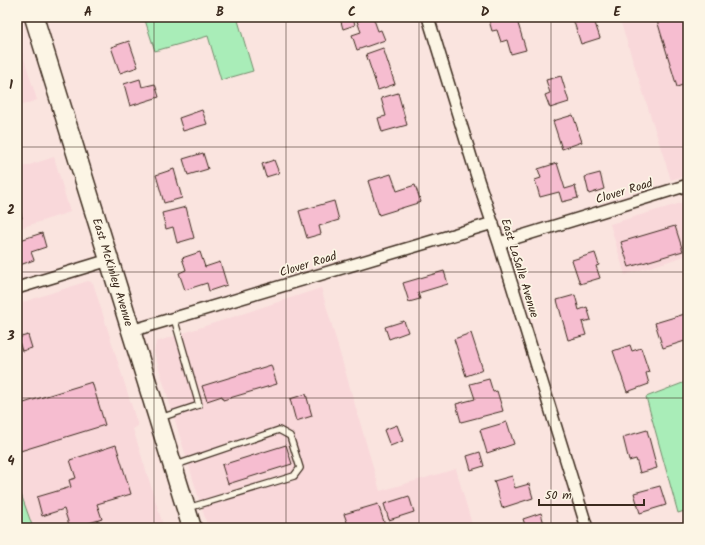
<svg xmlns="http://www.w3.org/2000/svg" width="705" height="545" viewBox="0 0 705 545" font-family="Kalam,sans-serif">
<style>
.built{fill:#f9d8da}
.green{fill:#a9edb8;stroke:#728c6b}
.building{fill:#f6bdd0;stroke:#3b2a1e}
.lines{fill:none;stroke-linecap:round;stroke-linejoin:round}
.service-casing{stroke:#3b2a1e;stroke-width:8}
.minor-casing{stroke:#3b2a1e;stroke-width:14}
.primary-casing{stroke:#3b2a1e;stroke-width:21}
.service{stroke:#fcf5e5;stroke-width:5.5}
.minor{stroke:#fcf5e5;stroke-width:11}
.primary{stroke:#fcf5e5;stroke-width:18}
.grid{fill:none;stroke:#3b2a1e;stroke-width:1;stroke-opacity:0.55}
.labels{text-anchor:middle;stroke-width:3.5;stroke-linejoin:round;paint-order:stroke}
.street-label{font-size:12px;fill:#3b2a1e;stroke:#fcf5e5}
.neatline{fill:none;stroke:#3b2a1e;stroke-width:1.5}
.grid-label{font-size:13px;text-anchor:middle;font-weight:bold;fill:#3b2a1e}
</style>
<rect width="100%" height="100%" fill="#fae4df"/>
<filter id="ink" filterUnits="userSpaceOnUse"><feTurbulence type="fractalNoise" baseFrequency=".025" numOctaves="2"/><feDisplacementMap in="SourceGraphic" scale="8" xChannelSelector="R" yChannelSelector="G"/><feConvolveMatrix kernelMatrix="1 2 1 2 8 2 1 2 1" color-interpolation-filters="sRGB"/></filter>
<g filter="url(#ink)">
<!-- built -->
<path class="built" d="M619 17H688V175L671 180Z
M17 36 37 100 17 107Z
M54 157 70 212 17 229V169Z
M688 201V255L625 275 610 224Z
M88 281 93 283 138 426 133 429 164 528H33L17 483V304Z
M321 288 380 491 456 469 473 528H208L154 352 156 342Z"/>
<!-- green -->
<path class="green" d="M144 17H237L253 71 221 80 208 36 155 51Z
M688 381V510L678 513 646 397Z
M17 483 33 528H17Z"/>
<!-- building -->
<path class="building" d="M344 17H353L355 25 343 29 340 18Z
M370 17H373L378 31 381 30 385 40 357 50 352 35 361 32 357 21Z
M488 17H516L526 50 511 54 507 40 501 42 497 30 492 31Z
M578 17H593L600 38 581 44 573 19Z
M656 17H688V83L677 87Z
M129 41 138 67 120 73 111 47Z
M383 48 395 84 378 90 366 54Z
M561 76 569 102 550 108 545 95 550 93 546 80Z
M140 79 142 87 155 84 159 97 130 106 124 84Z
M398 93 407 125 382 132 378 118 386 116 381 98Z
M202 110 207 124 183 131 179 118Z
M573 115 582 142 562 149 553 121Z
M203 153 208 169 188 175 183 159Z
M274 160 279 173 266 177 262 164Z
M557 163 565 189 575 186 578 198 562 202 559 192 540 197 535 180 541 178 538 169Z
M174 169 182 198 164 203 156 175Z
M600 173 604 189 589 194 585 177Z
M391 174 397 191 415 185 421 202 379 215 368 181Z
M17 201 22 218 17 220Z
M334 201 339 220 319 226 321 234 307 238 299 211Z
M186 207 194 238 177 243 173 227 166 229 162 213Z
M675 226 683 251 629 267 621 242Z
M42 233 46 247 31 252 34 260 17 266V241Z
M200 252 205 267 220 262 227 285 209 291 207 283 185 290 179 273 186 270 182 258Z
M595 253 599 265 596 266 600 278 580 284 572 260Z
M444 271 448 284 418 293 420 299 409 302 403 283Z
M575 295 579 310 587 307 591 320 582 322 586 335 568 340 557 300Z
M688 313V340L663 348 655 323Z
M404 321 408 332 389 339 385 327Z
M471 333 483 370 466 376 454 339Z
M28 335 32 348 22 351 18 338Z
M630 345 632 351 641 348 649 372 646 373 649 384 627 392 613 351Z
M271 365 277 384 223 400 222 396 207 401 202 386Z
M489 379 493 392 497 391 503 411 461 422 456 404 475 399 470 384Z
M92 382 105 425 17 452V405Z
M306 394 312 416 296 421 290 399Z
M507 422 514 444 487 453 480 430Z
M397 425 403 441 390 446 384 430Z
M647 430 657 468 640 473 636 459 629 461 623 437Z
M116 445 131 494 97 504 102 519 73 528H70L64 509 42 516 37 497 71 487 69 480 76 478 70 460Z
M286 445 292 464 228 484 222 465Z
M480 452 484 466 471 470 467 456Z
M512 476 515 488 529 484 533 498 502 508 494 481Z
M660 486 666 505 640 513 634 493Z
M409 496 414 512 389 520 384 504Z
M378 504 386 528H347L346 526 348 525 344 514Z
M541 513 545 528H526L523 519Z"/>
<g class="lines">
<defs>
<path id="service" d="M160 418 199 405 174 318
M176 465 279 430 290 436 300 468 294 476 188 508"/>
<path id="minor" d="M428 17 479 183 499 243 587 528
M499 243 688 185
M17 288 109 260
M131 331 493 223"/>
<g id="primary">
<path id="s1" d="M34 17 192 528"/>
</g>
</defs>
<!-- service casing -->
<use href="#service" class="service-casing"/>
<!-- minor casing -->
<use href="#minor" class="minor-casing"/>
<!-- primary casing -->
<use href="#primary" class="primary-casing"/>
<!-- service -->
<use href="#service" class="service"/>
<!-- minor -->
<use href="#minor" class="minor"/>
<!-- primary -->
<use href="#primary" class="primary"/>
</g>
</g>
<!-- grid -->
<path class="grid" d="M154 17V528M286 17V528M419 17V528M551 17V528M17 147H688M17 272H688M17 398H688"/>
<g class="labels">
<!-- street labels -->
<g class="street-label">
<text transform="translate(624 191) rotate(-17)" y="4">Clover Road</text>
<text transform="translate(308 264) rotate(-17)" y="4">Clover Road</text>
<text transform="translate(520 268) rotate(73)" y="4">East LaSalle Avenue</text>
<text dy="4" stroke="none"><textPath href="#s1" startOffset="267">East McKinley Avenue</textPath></text>
</g>
</g>
<!-- margin -->
<rect width="705" height="545" fill="none" stroke="#fcf5e5" stroke-width="44"/>
<!-- scale -->
<path d="M539 499v6h105v-6" fill="none" stroke="#3b2a1e" stroke-width="2"/>
<text x="545" y="499" font-size="12" fill="#3b2a1e" stroke="#fcf5e5" stroke-width="3" paint-order="stroke">50 m</text>
<rect x="22" y="22" width="661" height="501" class="neatline"/>
<g class="grid-label">
<text x="88" y="16">A</text>
<text x="220" y="16">B</text>
<text x="352" y="16">C</text>
<text x="485" y="16">D</text>
<text x="617" y="16">E</text>
<text x="11" y="89">1</text>
<text x="11" y="214">2</text>
<text x="11" y="340">3</text>
<text x="11" y="465">4</text>
</g>
</svg>
